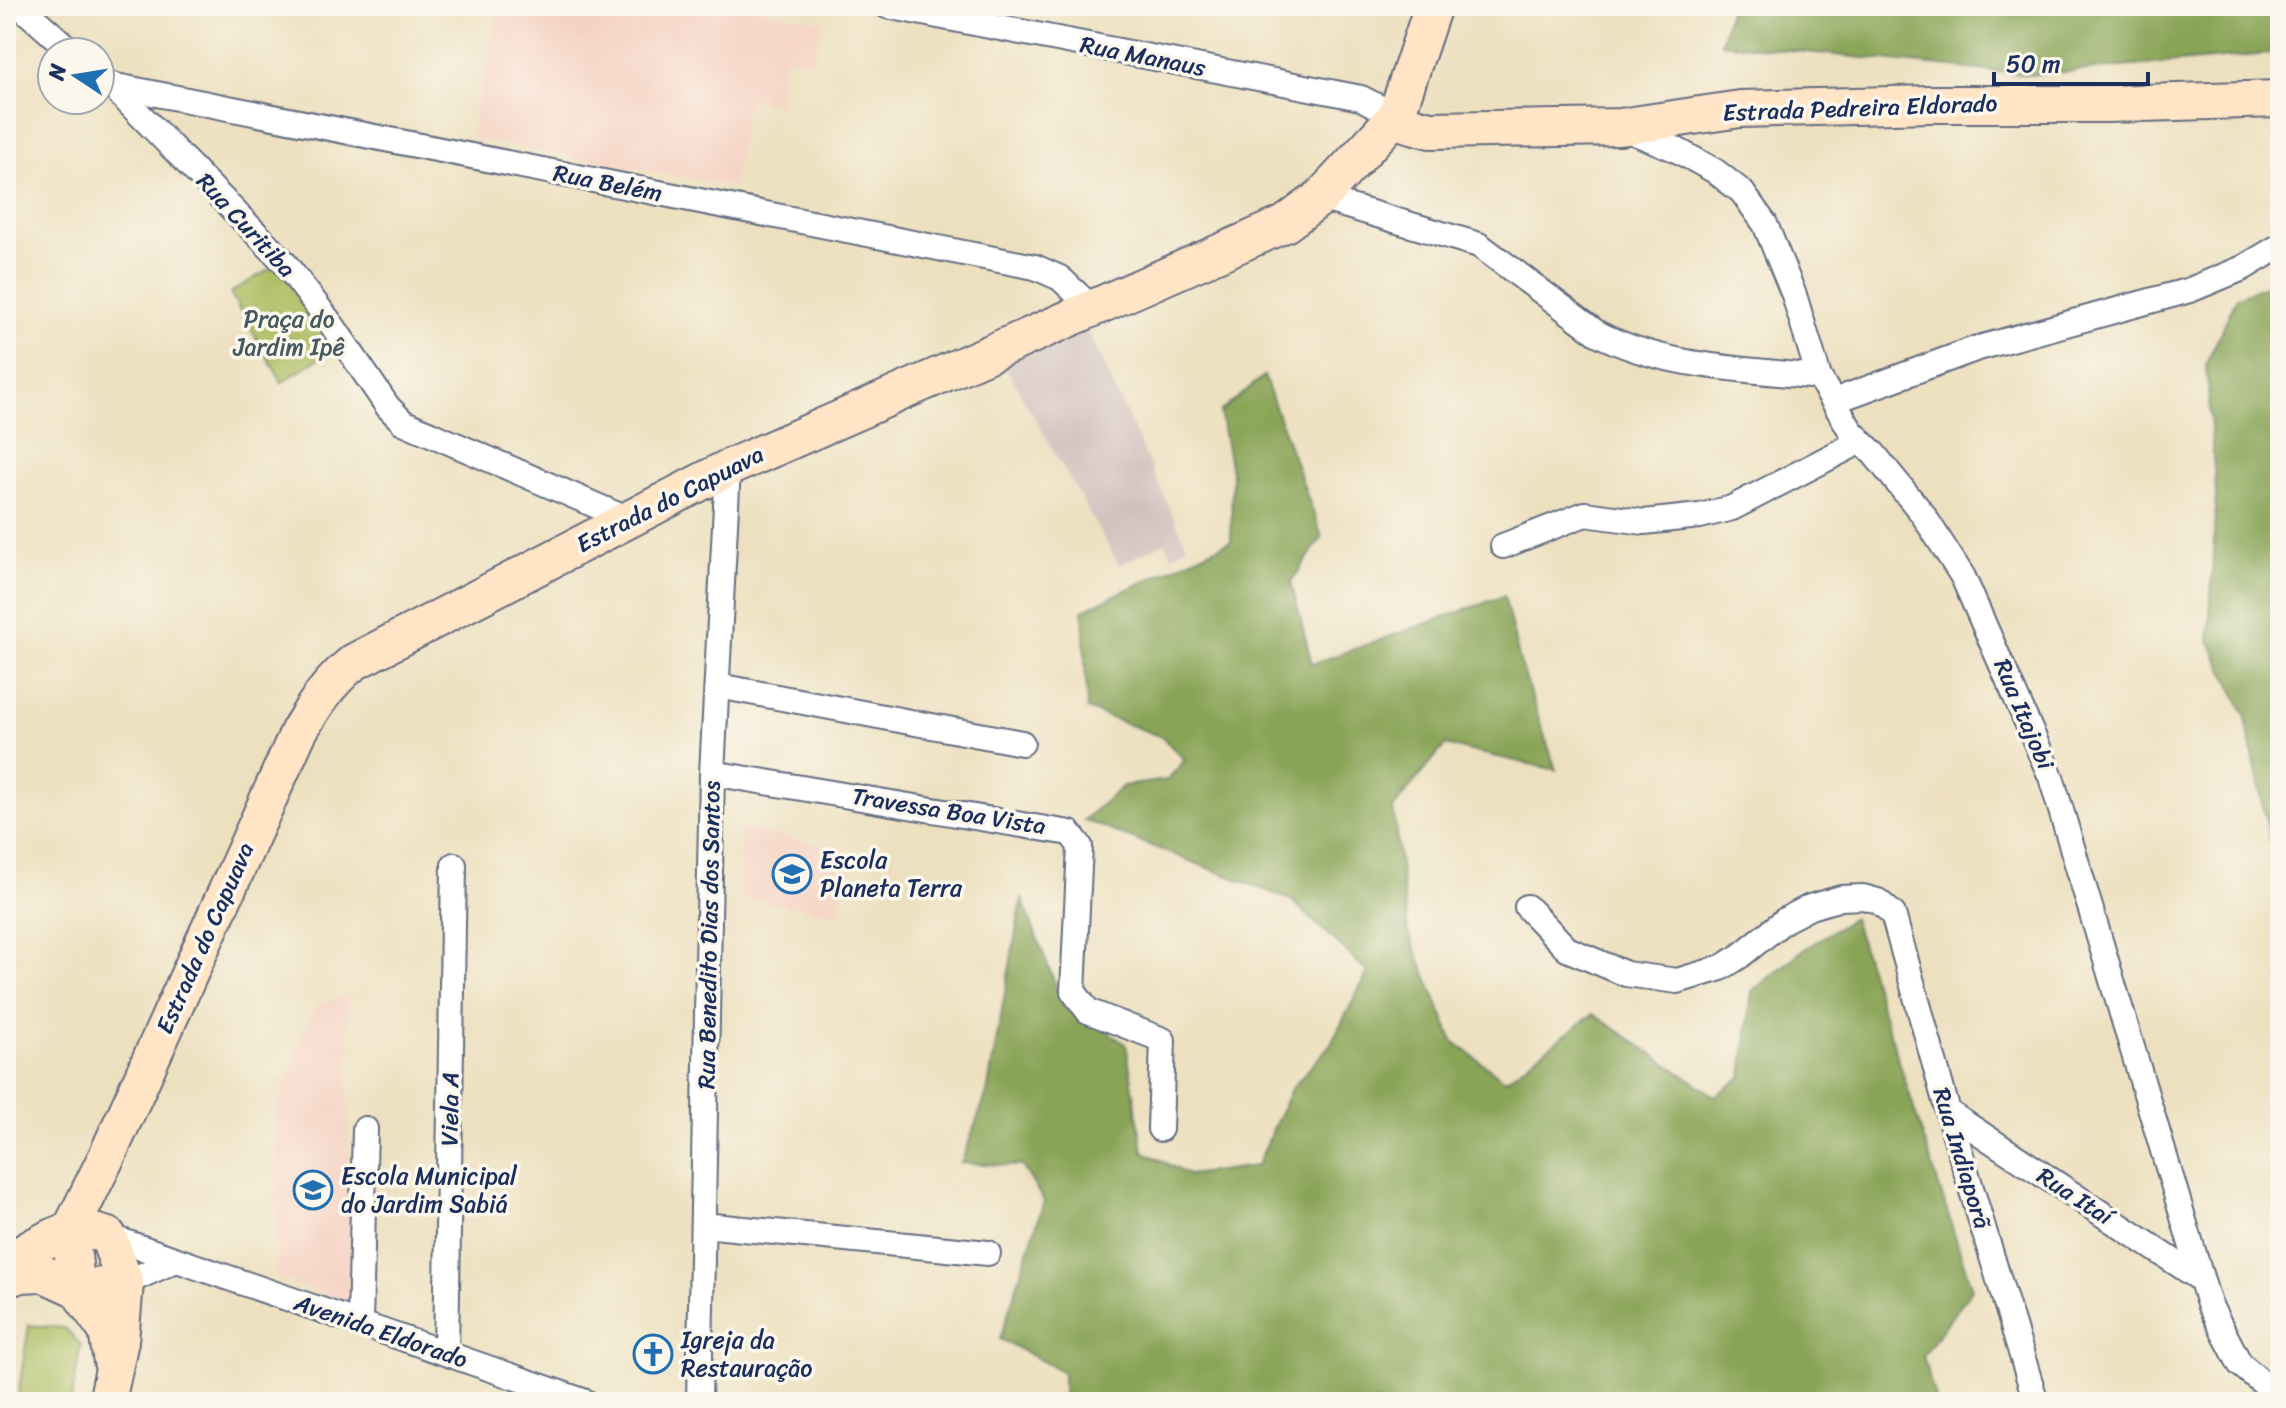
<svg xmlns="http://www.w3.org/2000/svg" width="2286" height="1408" viewBox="0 0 2286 1408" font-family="Sriracha,sans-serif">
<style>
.built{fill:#f5d2c2}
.industrial{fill:#d1bfbd}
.green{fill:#acbc5f;stroke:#64765e;stroke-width:2}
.forest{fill:#89a456;stroke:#526a5a;stroke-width:2}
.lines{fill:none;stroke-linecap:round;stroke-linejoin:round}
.street-casing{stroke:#646d80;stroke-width:28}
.secondary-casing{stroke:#646d80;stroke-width:40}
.street{stroke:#fff;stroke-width:24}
.secondary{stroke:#ffe4c6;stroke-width:36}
.labels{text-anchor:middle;stroke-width:7;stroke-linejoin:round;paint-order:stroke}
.street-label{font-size:24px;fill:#1b2f5e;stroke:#fbf7ec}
.park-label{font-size:24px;fill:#46595e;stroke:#fbf7ec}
.poi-label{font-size:24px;fill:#1b2f5e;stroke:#fbf7ec;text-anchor:start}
</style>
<rect width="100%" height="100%" fill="#fbf7ec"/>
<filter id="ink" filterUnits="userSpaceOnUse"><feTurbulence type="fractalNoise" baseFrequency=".0125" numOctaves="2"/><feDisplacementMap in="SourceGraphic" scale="16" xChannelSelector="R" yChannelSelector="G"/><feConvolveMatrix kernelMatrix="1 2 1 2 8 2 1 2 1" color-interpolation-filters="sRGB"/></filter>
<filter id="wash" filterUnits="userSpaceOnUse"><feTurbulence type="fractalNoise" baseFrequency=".006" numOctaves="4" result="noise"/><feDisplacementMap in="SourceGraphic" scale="32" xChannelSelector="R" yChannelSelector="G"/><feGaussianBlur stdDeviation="1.8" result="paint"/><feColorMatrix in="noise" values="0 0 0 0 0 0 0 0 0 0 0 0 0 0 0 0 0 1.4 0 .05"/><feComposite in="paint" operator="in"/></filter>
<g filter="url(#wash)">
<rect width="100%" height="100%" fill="#ede0bf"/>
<!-- built -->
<path class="built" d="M499 6H747L822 22 814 62 785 59 780 103 749 98 733 187 470 138Z
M741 829 846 849 840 914 741 899Z
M348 994 350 1307 276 1275 277 1105 314 1007Z"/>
<!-- industrial -->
<path class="industrial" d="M1085 324 1187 546 1172 556 1165 542 1119 565 1002 361Z"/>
<!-- green -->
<path class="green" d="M278 264 337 347 282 382 230 293Z
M29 1325 65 1328 81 1345 71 1402H17Z"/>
<!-- forest -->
<path class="forest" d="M1730 6H2280V53L2029 75 1721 43Z
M2280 277V846L2270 842 2245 714 2209 640 2216 494 2206 364 2237 297 2275 282Z
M1264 376 1322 537 1291 582 1312 664 1504 596 1520 662 1556 770 1445 745 1393 808 1408 931 1453 1041 1505 1080 1593 1014 1715 1096 1742 1077 1752 991 1803 950 1853 918 1972 1289 1923 1356 1936 1402H1063V1372L1000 1339 1044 1201 1022 1166 961 1163 987 1093 1022 899 1063 1004 1126 1044 1143 1151 1188 1175 1257 1166 1291 1089 1330 1045 1368 972 1291 900 1084 820 1123 786 1167 780 1185 760 1162 737 1087 709 1083 610 1231 541 1232 476 1220 412Z"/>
</g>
<g filter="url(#ink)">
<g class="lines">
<defs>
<path id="street" d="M20 6 72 52
M887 6 1361 98 1396 116
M110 84 283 261 332 325 388 407 403 422 627 519
M111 85 1035 267 1060 278 1091 307
M1623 128 1675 149 1715 171 1742 192 1765 224 1794 295 1819 377 1851 431 1874 454 1922 513 1963 577 2051 777 2209 1304 2240 1364 2280 1397
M1320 198 1479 245 1597 333C1664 368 1745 369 1819 377
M1834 401 1975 349 2190 290 2243 268 2280 246
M1503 546 1585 514 1644 522 1700 516 1732 508 1861 441
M718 686 1022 743
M712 773 1070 833 1080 846 1073 991 1088 1011 1163 1040 1160 1129
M1527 907 1567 949 1626 974 1677 981 1721 968 1740 956 1785 920 1810 907 1841 898 1863 897 1878 901 1893 914 1948 1112 2036 1402
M1948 1112 2202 1280
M703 1225 988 1253
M108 1236 586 1402
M125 1283 176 1260
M360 1323 365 1129
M446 1353 454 865
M699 1402 712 773 728 468"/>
<path id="secondary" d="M1396 116 1408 124 1430 130 1620 127 1740 109 1930 104H2107L2280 99
M6 1265C19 1254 53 1235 69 1231 82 1228 96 1232 108 1236L125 1283 120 1341 107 1402
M6 1279 21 1274 42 1273 77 1289 107 1331 112 1362
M125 1283 77 1289 70 1231 107 1156 299 731C315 704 329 682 354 662L728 468 1285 224 1320 198 1396 116 1433 6"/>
</defs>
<!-- street casing -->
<use href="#street" class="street-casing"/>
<!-- secondary casing -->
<use href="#secondary" class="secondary-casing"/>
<!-- street -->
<use href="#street" class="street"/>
<!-- secondary -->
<use href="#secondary" class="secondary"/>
</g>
</g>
<!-- icons -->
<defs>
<symbol id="school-ring" viewBox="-11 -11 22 22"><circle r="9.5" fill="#fbf7ec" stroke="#1f6fb2" stroke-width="1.5"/><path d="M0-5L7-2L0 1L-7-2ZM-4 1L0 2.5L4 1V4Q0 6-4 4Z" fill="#1f6fb2"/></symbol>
<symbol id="church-ring" viewBox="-11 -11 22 22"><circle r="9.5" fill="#fbf7ec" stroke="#1f6fb2" stroke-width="1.5"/><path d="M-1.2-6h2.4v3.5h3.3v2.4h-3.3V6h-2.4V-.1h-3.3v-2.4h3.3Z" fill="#1f6fb2"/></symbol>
</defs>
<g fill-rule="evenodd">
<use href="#school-ring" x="770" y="852" width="44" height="44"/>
<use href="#school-ring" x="291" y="1168" width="44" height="44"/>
<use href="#church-ring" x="631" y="1332" width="44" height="44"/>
</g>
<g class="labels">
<!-- street labels -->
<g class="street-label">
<text transform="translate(1143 56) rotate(11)" y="8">Rua Manaus</text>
<text transform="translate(1860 108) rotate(-2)" y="8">Estrada Pedreira Eldorado</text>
<text transform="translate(608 183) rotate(11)" y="8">Rua Belém</text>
<text transform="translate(246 225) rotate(47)" y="8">Rua Curitiba</text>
<text transform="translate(670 499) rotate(-27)" y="8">Estrada do Capuava</text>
<text transform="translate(2024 714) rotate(67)" y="8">Rua Itajobi</text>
<text transform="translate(949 811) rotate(9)" y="8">Travessa Boa Vista</text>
<text transform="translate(709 935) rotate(-89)" y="8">Rua Benedito Dias dos Santos</text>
<text transform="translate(205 938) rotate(-66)" y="8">Estrada do Capuava</text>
<text transform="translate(450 1109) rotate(-89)" y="8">Viela A</text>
<text transform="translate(1962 1158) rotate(73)" y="8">Rua Indiaporã</text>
<text transform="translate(2075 1196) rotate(33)" y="8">Rua Itaí</text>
<text transform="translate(381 1331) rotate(19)" y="8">Avenida Eldorado</text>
</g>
<!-- park labels -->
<g class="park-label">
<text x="289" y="327">Praça do<tspan x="289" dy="28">Jardim Ipê</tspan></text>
</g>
<!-- poi labels -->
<g class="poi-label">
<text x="820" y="868">Escola<tspan x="820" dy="28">Planeta Terra</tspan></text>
<text x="341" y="1184">Escola Municipal<tspan x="341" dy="28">do Jardim Sabiá</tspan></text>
<text x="681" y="1348">Igreja da<tspan x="681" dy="28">Restauração</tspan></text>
</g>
</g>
<!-- margin -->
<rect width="2286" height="1408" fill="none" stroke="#fbf7ec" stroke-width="32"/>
<!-- north arrow -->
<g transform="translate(76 76) rotate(282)"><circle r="38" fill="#fbf7ec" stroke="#a1a7b3" stroke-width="2"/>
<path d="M0-6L14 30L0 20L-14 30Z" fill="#1f6fb2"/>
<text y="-12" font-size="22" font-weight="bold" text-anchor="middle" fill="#1b2f5e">N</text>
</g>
<!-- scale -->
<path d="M1994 72v12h154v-12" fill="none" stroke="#1b2f5e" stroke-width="4"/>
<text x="2006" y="72" font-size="24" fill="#1b2f5e" stroke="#fbf7ec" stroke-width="6" paint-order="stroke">50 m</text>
</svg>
